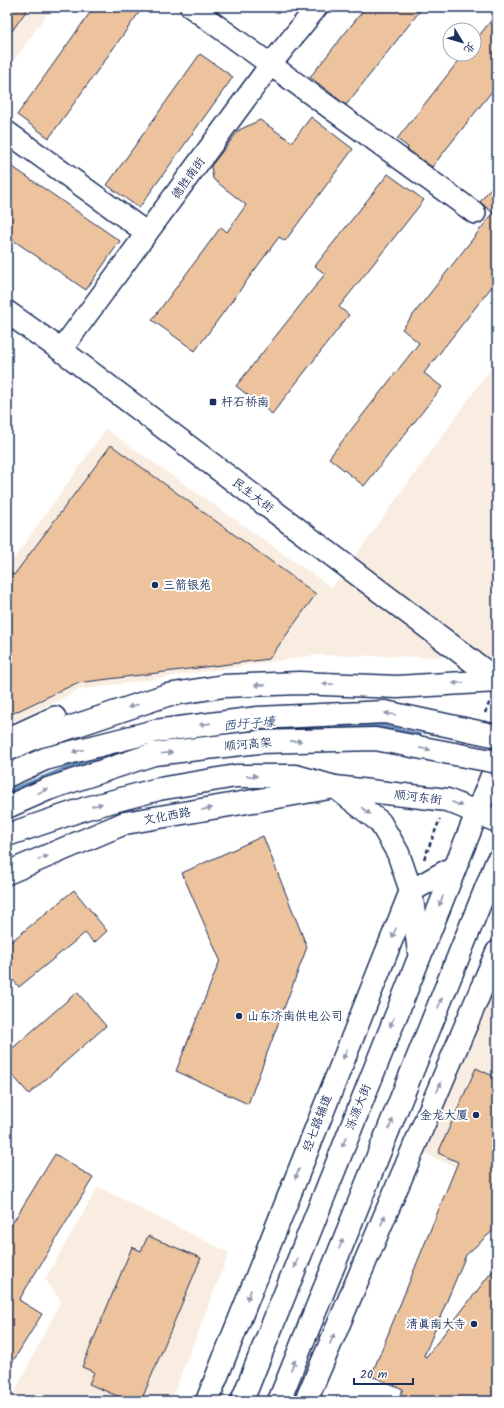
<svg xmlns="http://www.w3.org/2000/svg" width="504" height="1408" viewBox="0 0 504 1408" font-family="Kalam,'LXGW WenKai TC',sans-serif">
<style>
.built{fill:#f9ede1}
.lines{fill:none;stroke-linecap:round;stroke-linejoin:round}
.stream{stroke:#6c91be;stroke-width:6}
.building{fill:#ecc39c;stroke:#1b2f5e}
.minor-casing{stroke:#1b2f5e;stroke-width:24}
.tertiary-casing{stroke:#1b2f5e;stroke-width:25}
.secondary-casing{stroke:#1b2f5e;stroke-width:25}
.primary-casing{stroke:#1b2f5e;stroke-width:25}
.trunk-casing{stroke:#1b2f5e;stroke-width:25}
.path{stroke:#1b2f5e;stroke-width:2.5;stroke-dasharray:4 3;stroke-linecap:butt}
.minor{stroke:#fff;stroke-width:21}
.tertiary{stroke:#fff;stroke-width:22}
.secondary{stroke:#fff;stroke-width:22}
.primary{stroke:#fff;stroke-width:22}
.trunk{stroke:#fff;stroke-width:22}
.trunk-bridge-casing{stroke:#1b2f5e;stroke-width:25;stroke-linecap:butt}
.trunk-bridge{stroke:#fff;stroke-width:22}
.oneway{fill:#8d97ae}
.poi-dot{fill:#1b2f5e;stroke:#fff;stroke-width:1.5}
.labels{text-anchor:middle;stroke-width:4;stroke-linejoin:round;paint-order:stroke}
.street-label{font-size:12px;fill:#1b2f5e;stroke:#fff}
.poi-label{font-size:12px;fill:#1b2f5e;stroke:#fff;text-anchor:start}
.water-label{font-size:13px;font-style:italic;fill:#3d5886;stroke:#fff}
</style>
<rect width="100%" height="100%" fill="#fff"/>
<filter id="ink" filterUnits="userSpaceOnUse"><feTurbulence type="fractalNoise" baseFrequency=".025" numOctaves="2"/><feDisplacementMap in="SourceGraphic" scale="8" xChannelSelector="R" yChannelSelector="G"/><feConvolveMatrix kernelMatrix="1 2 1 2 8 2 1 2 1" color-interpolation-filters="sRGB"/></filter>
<g filter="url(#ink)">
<!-- built -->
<path class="built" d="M7 7H52L7 70Z
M497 360V654L495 658 317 655 79 690 7 725V557L13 560 106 429 332 588Z
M497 981V1187L424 1153Z
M98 1187 229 1253 171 1401H10L61 1301 45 1279Z"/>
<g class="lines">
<!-- stream -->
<path class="stream" d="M292 731 369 724 419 736
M156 744 169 740 201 738
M7 793 80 764 134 750"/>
</g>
<!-- building -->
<path class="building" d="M7 7H29L7 38Z
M94 7H143L49 138 17 115Z
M366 7H423L346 105 310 77Z
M497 13V85L432 167 407 149 408 147 397 139 464 54H474V42Z
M200 54 233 77 139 208 107 185Z
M311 117 353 149 285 241 279 237 195 351 152 320 221 227 227 232 246 205 213 179 211 166 239 130 260 120 292 142Z
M7 163 120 241 86 290 7 236Z
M388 174 424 200 339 307 349 315 272 414 236 386 325 274 315 266Z
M497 180V280L424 373 442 387 364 486 329 458 419 343 402 329 493 213 480 202Z
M111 445 316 594 269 659 77 683 7 716V570L14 575Z
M263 836 307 947 248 1104 176 1071 220 960 182 873Z
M74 890 107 931 94 943 85 933 19 987 7 973V945Z
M77 992 106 1026 29 1094 7 1069V1053Z
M476 1068 497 1078V1227L466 1255 424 1356 426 1357 497 1265V1401H397L403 1389 371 1376 458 1162 438 1153Z
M55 1154 93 1178 19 1300 42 1314 7 1371V1232Z
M148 1236 201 1258 141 1401H129L89 1384 94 1372 82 1367 132 1247 141 1251Z"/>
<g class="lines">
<defs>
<path id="minor" d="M191 7 475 213
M7 132 147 233
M61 350 271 64 317 7
M7 739 55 717"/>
<path id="tertiary" d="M207 1401 411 891 454 867
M306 1401 497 952"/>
<path id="secondary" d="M7 312 61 350 497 680"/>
<path id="primary" d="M335 787 380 822 398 853 411 891 419 952
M7 873 125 823 335 787 447 800 497 821
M242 1401 497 763
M279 1401 497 861"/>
<path id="trunk" d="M7 750 30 741 167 695 224 686 299 683 397 687 497 681
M7 835 87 808 159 789 236 776H296L335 787"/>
</defs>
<!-- minor casing -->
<use href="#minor" class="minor-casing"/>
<!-- tertiary casing -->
<use href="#tertiary" class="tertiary-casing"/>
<!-- secondary casing -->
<use href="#secondary" class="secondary-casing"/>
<!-- primary casing -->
<use href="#primary" class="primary-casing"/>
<!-- trunk casing -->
<use href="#trunk" class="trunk-casing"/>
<!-- path -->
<path class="path" d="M485 713 490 701
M424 859 440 819"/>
<!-- minor -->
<use href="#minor" class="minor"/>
<!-- tertiary -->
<use href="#tertiary" class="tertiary"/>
<!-- secondary -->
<use href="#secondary" class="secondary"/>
<!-- primary -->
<use href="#primary" class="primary"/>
<!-- trunk -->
<use href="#trunk" class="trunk"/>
<defs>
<path id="trunk-bridge" d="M7 776 45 759 155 731 258 718 385 712 497 736
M7 807 48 789 154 754 259 742 375 739 497 762"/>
</defs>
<!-- trunk-bridge casing -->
<use href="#trunk-bridge" class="trunk-bridge-casing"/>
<!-- trunk-bridge -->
<use href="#trunk-bridge" class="trunk-bridge"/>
</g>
<!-- one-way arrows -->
<defs><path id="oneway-solid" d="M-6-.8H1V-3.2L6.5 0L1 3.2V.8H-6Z"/></defs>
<g class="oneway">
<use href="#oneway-solid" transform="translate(458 683) rotate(176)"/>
<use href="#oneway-solid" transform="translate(328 684) rotate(-177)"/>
<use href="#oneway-solid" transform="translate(260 685) rotate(178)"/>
<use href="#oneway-solid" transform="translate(133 706) rotate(162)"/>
<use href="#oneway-solid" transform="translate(390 714) rotate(-169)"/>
<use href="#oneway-solid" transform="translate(205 724) rotate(173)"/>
<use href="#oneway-solid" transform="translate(296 741) rotate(-1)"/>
<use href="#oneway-solid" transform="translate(425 749) rotate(11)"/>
<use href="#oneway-solid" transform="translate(78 751) rotate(166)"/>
<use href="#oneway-solid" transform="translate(167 753) rotate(-7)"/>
<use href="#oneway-solid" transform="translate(252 776) rotate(-1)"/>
<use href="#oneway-solid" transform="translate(43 791) rotate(-24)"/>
<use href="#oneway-solid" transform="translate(457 804) rotate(23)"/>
<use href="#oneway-solid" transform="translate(97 805) rotate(-15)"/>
<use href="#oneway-solid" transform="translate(207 809) rotate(-10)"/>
<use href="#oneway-solid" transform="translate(366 811) rotate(39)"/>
<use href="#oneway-solid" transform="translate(43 858) rotate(-22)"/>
<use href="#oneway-solid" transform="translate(441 901) rotate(112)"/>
<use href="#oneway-solid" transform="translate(394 933) rotate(112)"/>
<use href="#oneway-solid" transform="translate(440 1003) rotate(-68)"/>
<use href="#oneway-solid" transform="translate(392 1022) rotate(112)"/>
<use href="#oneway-solid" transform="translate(345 1054) rotate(112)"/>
<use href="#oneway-solid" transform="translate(439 1087) rotate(-67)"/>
<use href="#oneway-solid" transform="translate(391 1124) rotate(-68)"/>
<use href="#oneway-solid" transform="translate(344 1142) rotate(112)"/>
<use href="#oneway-solid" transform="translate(297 1174) rotate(111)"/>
<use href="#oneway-solid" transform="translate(383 1220) rotate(-67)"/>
<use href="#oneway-solid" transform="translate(341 1244) rotate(-68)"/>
<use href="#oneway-solid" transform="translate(296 1263) rotate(112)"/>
<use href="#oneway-solid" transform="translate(249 1295) rotate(111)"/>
<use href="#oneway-solid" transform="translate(332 1339) rotate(-67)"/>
<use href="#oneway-solid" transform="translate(293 1365) rotate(-68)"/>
</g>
</g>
<!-- markers -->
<g class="poi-dot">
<rect x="209" y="398" width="8" height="8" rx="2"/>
<circle cx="155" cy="585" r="4"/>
<circle cx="239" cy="1016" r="4"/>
<circle cx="476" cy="1115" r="4"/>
<circle cx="474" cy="1324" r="4"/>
</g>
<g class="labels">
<!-- street labels -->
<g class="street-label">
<text transform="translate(188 178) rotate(-54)" y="4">德胜南街</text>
<text transform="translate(253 495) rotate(37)" y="4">民生大街</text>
<text transform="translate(248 744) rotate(-5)" y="4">顺河高架</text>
<text transform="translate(418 797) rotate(7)" y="4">顺河东街</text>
<text transform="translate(167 816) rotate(-10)" y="4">文化西路</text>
<text transform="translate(358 1107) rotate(-68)" y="4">泺源大街</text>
<text transform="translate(317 1123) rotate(-69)" y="4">经七路辅道</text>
</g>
<!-- poi labels -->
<g class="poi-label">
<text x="221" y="406">杆石桥南</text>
<text x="163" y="589">三箭银苑</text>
<text x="247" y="1020">山东济南供电公司</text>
<text x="468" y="1119" text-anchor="end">金龙大厦</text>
<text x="466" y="1328" text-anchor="end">清真南大寺</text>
</g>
<!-- water labels -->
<g class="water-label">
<text transform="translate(249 723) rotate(-5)" y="5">西圩子壕</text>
</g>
</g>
<!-- margin -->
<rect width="504" height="1408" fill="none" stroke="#fff" stroke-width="24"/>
<rect x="12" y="12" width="480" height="1384" fill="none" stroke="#1b2f5e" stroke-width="1.5" filter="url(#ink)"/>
<!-- north arrow -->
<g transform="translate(462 42) rotate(128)"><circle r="19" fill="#ffffff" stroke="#a4acbf"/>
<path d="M0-3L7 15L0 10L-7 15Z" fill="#1b2f5e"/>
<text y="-6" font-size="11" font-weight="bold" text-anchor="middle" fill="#1b2f5e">北</text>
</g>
<!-- scale -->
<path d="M354 1378v6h59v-6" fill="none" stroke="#1b2f5e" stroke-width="2"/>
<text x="360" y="1378" font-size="12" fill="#1b2f5e" stroke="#ffffff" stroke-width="3" paint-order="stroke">20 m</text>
</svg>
